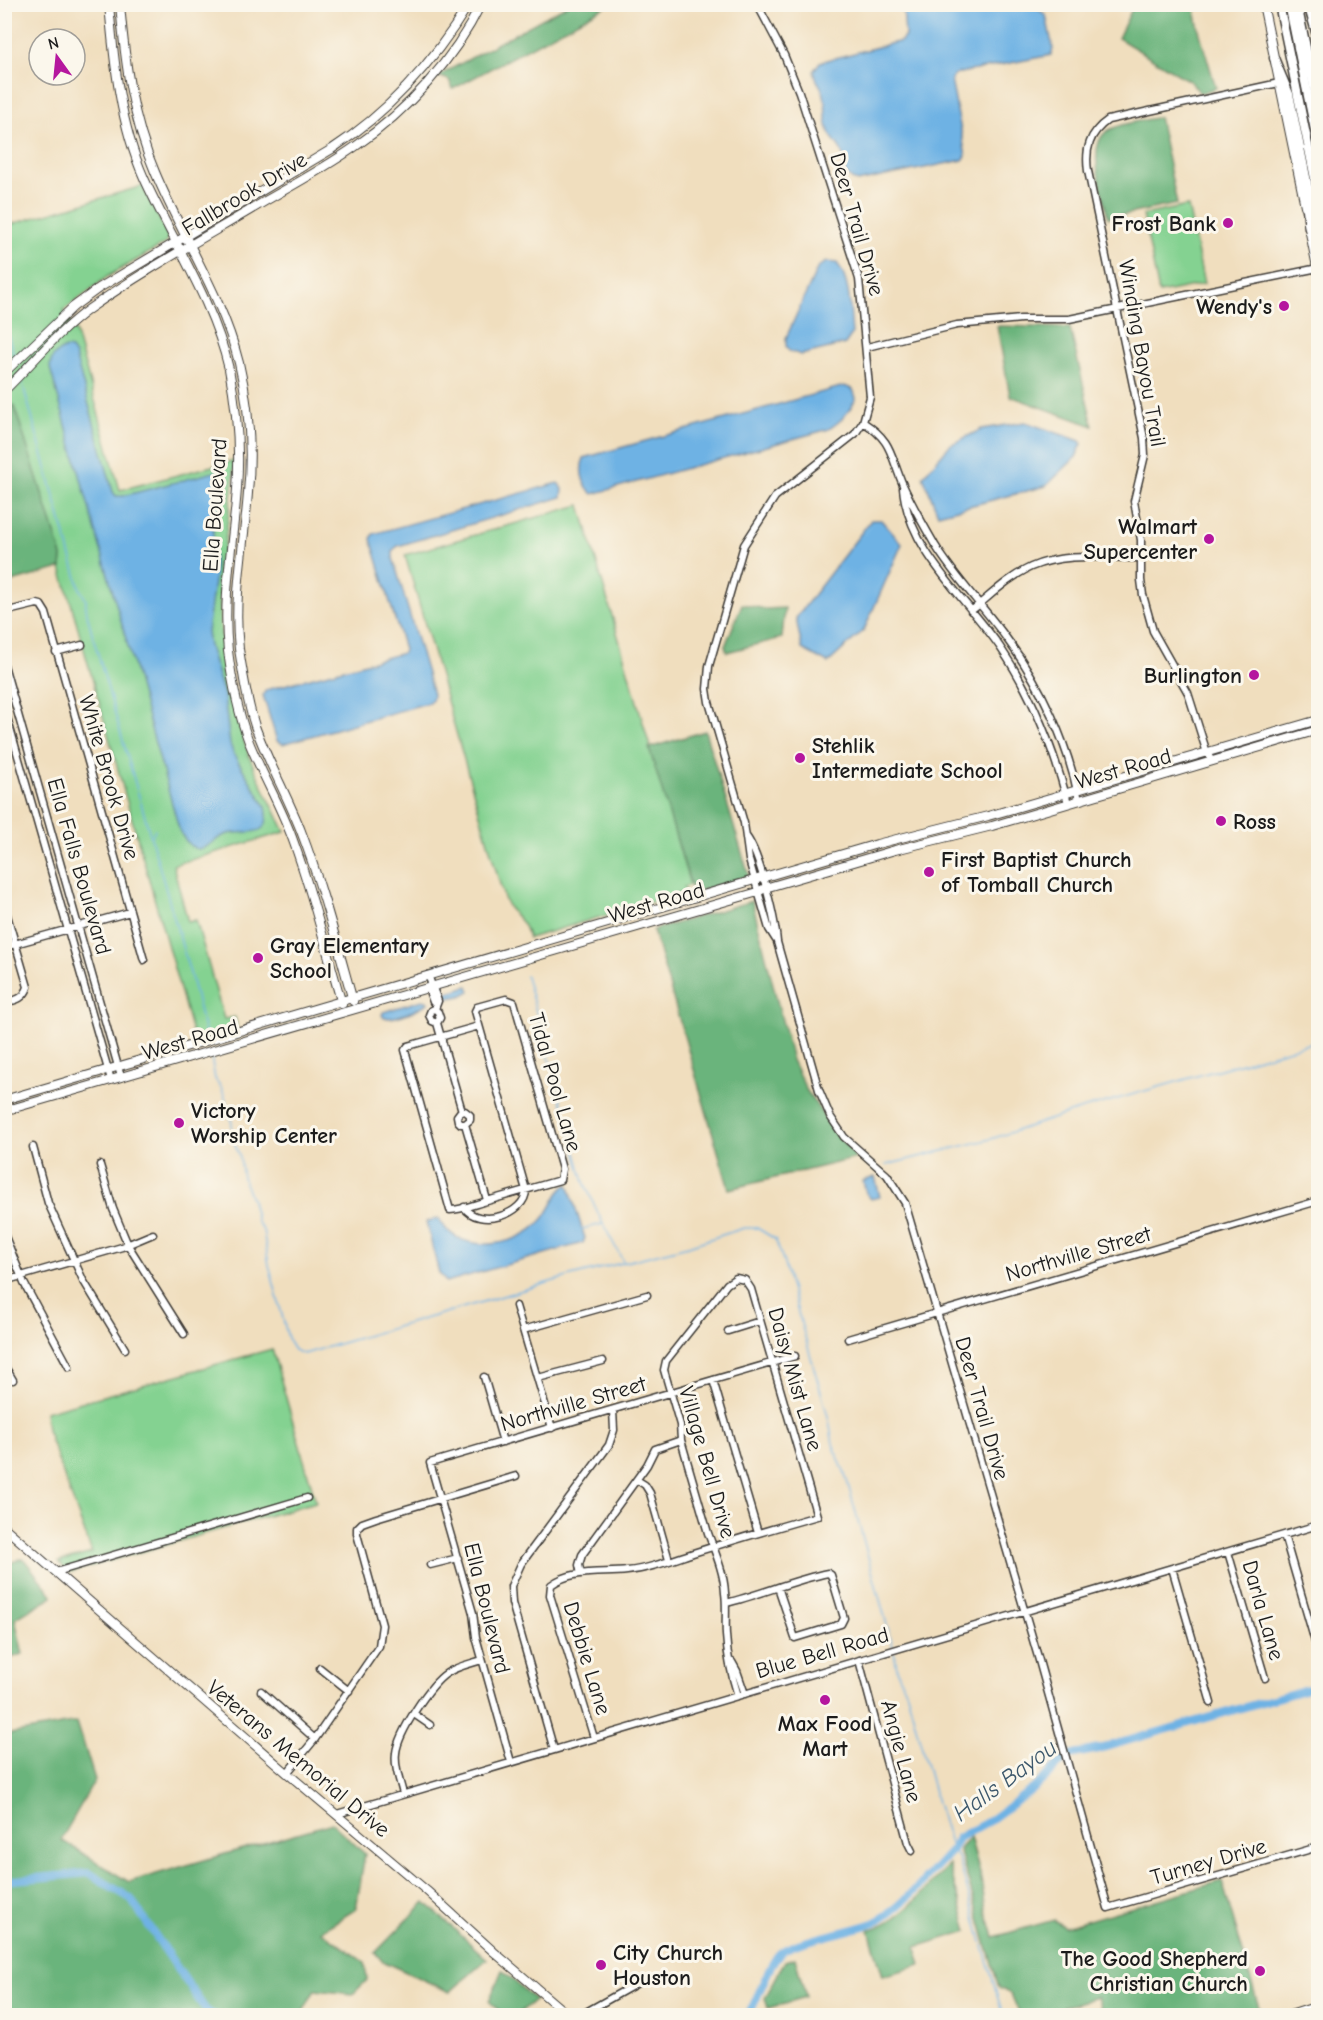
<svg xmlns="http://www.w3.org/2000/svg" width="1323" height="2020" viewBox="0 0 1323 2020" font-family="'Comic Neue',sans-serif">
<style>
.green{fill:#84d291;stroke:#507756;stroke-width:1.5}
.forest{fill:#6bb47b;stroke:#44684c;stroke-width:1.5}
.water{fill:#6eb2e4;stroke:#456780;stroke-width:1.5}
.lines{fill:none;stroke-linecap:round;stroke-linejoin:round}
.stream{stroke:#6eb2e4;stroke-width:1.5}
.river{stroke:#6eb2e4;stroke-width:8}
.minor-casing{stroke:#3c3934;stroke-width:9}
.major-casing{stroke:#3c3934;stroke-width:10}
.highway-casing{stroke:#3c3934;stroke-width:11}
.minor{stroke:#fff;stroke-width:6}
.major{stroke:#fff;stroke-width:8}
.highway{stroke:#fff;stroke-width:8}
.poi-dot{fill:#b5179e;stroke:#fbf7ec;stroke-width:2}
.labels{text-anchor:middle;stroke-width:6;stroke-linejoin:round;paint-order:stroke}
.street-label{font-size:22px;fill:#1c1c1c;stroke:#fbf7ec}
.poi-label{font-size:22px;font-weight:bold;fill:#1c1c1c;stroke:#fbf7ec;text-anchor:start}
.water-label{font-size:24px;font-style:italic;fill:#3d586c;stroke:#fbf7ec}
</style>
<rect width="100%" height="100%" fill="#fbf7ec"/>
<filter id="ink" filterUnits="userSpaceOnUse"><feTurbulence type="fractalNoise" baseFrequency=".0167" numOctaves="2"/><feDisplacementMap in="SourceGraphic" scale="12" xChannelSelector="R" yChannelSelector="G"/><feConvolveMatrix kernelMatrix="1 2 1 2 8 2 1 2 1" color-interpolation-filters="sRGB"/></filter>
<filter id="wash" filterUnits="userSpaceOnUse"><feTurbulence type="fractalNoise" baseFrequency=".008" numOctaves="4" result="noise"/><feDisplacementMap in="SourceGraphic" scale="24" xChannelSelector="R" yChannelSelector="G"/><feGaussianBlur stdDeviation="1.35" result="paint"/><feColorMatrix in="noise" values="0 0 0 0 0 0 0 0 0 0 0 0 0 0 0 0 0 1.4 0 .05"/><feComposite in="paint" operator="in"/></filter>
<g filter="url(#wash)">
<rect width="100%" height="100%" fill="#f0debe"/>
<!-- green -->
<path class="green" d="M143 186 168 236 166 243 107 277 64 310 75 330 120 490 235 460C232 506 221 551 220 597 219 651 231 707 250 758 260 783 274 808 285 832L173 865 188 922 196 920 224 1019 235 1017 237 1027 194 1039 61 568 62 556 14 406 5 411V226Z
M1188 206 1204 284 1159 293 1143 215Z
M580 505 690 885 684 887 685 892 529 938 523 924 509 908 504 898 405 555Z
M272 1349 316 1502 68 1573 59 1562 92 1553 47 1430 45 1412Z"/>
<!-- forest -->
<path class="forest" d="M569 4 608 5 453 89 449 80 438 76Z
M1134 5H1194L1200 34 1216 88 1200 93 1191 82 1118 38Z
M1159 117 1177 204 1108 218C1104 196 1084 143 1109 130 1124 122 1143 121 1159 117Z
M997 326 1070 328 1093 426 1010 396Z
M14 405 62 556 61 568 5 584V411Z
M742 604 765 609 785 608 782 638 727 652 725 646Z
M705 731 749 876 693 893 649 748Z
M752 901 792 1060 807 1091 828 1122 857 1158 729 1189 653 930Z
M23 1558 53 1596 15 1619 23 1654 5 1660V1565Z
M77 1722 95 1780 61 1840 129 1882 332 1823 365 1854 356 1909 321 1931 365 1963 367 1980 353 1994 315 1990 301 2015H5V1735Z
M970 1837 980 1873 986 1910 994 1937 1054 1920 1065 1927 1222 1881 1260 2011 1246 2016 1103 2015 1097 1997 1063 2007 1053 2015H1020L1011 1994 999 1988 959 1849Z
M949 1865 968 1931 916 1947 921 1965 883 1976 869 1930C902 1921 926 1889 949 1865Z
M425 1902 487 1959 450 1992 384 1962 375 1953Z
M795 1958 806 1997 768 2008 765 1998 785 1961Z
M502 1970 535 2000 517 2015H504L489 2001Z"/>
<!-- water -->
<path class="water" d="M903 5H1032L1046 15 1053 49 1051 55 955 74 951 80 966 156 963 160 857 182C839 173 847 167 842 152 839 145 832 139 829 132 824 120 827 107 824 95 822 84 815 83 814 70L820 62 901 41 905 36Z
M826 262 837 263C851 282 850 311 852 334L845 344 801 355 789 351 786 346V338L818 267Z
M66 348 71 349 75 355 113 492 116 496H123L218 471 225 475 226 481 214 519 213 532 215 575 207 632 209 646 224 695 230 744 234 755 266 807C273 842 243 828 225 835 204 845 198 862 180 832L50 368C51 356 55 353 66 348Z
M844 386 853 389 856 398C849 412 843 420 829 429L593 494C582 485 579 470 584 458Z
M1025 422 1080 441 1082 444 1076 457 1046 486 938 514 923 476 950 445 982 429Z
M558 483 563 489 562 497 398 546 393 550V558L433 694 432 700 427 703 283 744 277 741 263 695 266 690 403 653 404 649 371 539 373 534Z
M871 520H881L902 544 864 630 828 663 802 649 796 618Z
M468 986 470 991 461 996 443 999 441 997 443 994Z
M422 1000 427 1001 428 1003C416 1010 398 1019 384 1018L382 1015 383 1012Z
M875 1177 880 1197 871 1199 866 1193 863 1181Z
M568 1184 585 1238 583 1243 446 1282 439 1273 426 1222 438 1218C441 1222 444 1227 447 1230 472 1254 520 1245 541 1221 552 1210 555 1191 568 1184Z"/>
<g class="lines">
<!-- stream -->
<path class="stream" d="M4 322 15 359
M21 378 80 589 86 600C84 610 91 626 93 637L190 973 206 1036
M152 836 155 829
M526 976 584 1182 603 1224 623 1261
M211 1056 215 1079 221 1087 228 1106 232 1124V1137L240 1158 243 1178 252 1201 257 1222 263 1230 269 1265 289 1342 294 1350 304 1354 571 1276 688 1246 744 1228H757L775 1239 782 1257 829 1420 833 1444 846 1477 893 1647
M886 1165 991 1139 1079 1110 1318 1041
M582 1229 603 1224
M894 1652 898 1673 907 1693 935 1796 952 1850 958 1857 1003 2016"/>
<!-- river -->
<path class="river" d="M4 1881 89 1873 130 1898 207 2012 216 2016
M748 2016C758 1998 767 1968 779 1954 792 1940 854 1932 875 1922 900 1911 932 1871 952 1850L958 1838 989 1821 1015 1802 1034 1788 1069 1755 1099 1749 1318 1686"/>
</g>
</g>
<g filter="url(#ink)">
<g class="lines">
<defs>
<path id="minor" d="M757 4 784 55 799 92 859 279 870 397 863 422 855 434 775 497 744 545 709 666 707 689 709 702 744 823 749 860 769 929 776 940
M867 347 957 325 1021 319H1069L1318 268
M863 422C893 441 890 455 903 485 912 505 924 526 935 545 956 579 984 607 1007 639 1041 685 1068 743 1079 800
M903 488C908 550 967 599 1000 647 1033 695 1053 747 1068 803
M971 611C990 596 1009 577 1031 567 1064 552 1105 558 1141 558
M4 612 37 604 41 605 46 613 144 960
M56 652 82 645
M4 665 121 1077
M4 707 111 1080
M1212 761 1207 753 1188 693 1153 631 1143 595 1141 580V540L1134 501 1145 455 1144 438 1088 171C1085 150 1089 133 1108 120L1279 83
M746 836C760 854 775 919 777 942L819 1090 830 1116 844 1137 887 1175 905 1203 1038 1657 1108 1908 1318 1847
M4 905 28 987C24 999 16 1000 4 1003
M4 947 130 912
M428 975 438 1001 435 1009 431 1010 429 1015 432 1021 437 1023
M431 988 429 991 433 1002 436 1005
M435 1009 438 1012 440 1018 437 1023 462 1111
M465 1124H461L458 1121 457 1116 460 1112 465 1111 470 1115V1120L465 1124 487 1200
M33 1147 48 1203 83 1280 125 1349
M100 1165 113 1209 128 1245 184 1334
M464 1207C478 1229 526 1215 526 1190L475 1011 477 1007 506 999 514 1002 562 1169 560 1180C535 1187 511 1194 487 1201 475 1204 462 1210 450 1210L405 1050 408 1046 479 1026
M4 1234 24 1283 69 1367
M4 1281 122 1247 153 1234
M516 1306 552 1428
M523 1330 647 1295
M728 1331 760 1321
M848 1339 1318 1201
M4 1365 13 1380
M484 1377 503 1442
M538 1378 603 1361
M713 1380 758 1533
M637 1480 645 1485 650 1493 669 1560
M1284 1535 1318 1652
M1228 1552 1265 1678
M430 1565 458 1558
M1172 1568 1211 1703
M56 1572 307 1498
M581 1574 579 1565 582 1555 647 1465 655 1449 681 1440
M726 1603C760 1595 793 1580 828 1573L831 1575 844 1618 841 1624 795 1638 778 1587
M859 1660 908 1843 912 1851
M732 1662 737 1671 745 1694
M320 1668 349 1691
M261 1691 315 1739
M414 1714 430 1725
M594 1738 550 1595 551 1585C572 1569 602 1574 627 1571 649 1569 672 1560 693 1553 734 1540 775 1528 817 1516L751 1289 745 1280 736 1278 727 1284 666 1361 664 1370 680 1425 681 1440 708 1533C715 1552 724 1572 725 1593 727 1607 725 1621 726 1635 727 1655 732 1677 738 1696
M554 1750 512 1603 511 1586 521 1564 609 1445 614 1430 613 1410
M511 1762 476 1637 473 1613 430 1463 795 1356
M287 1773 315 1739 379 1646 382 1625 357 1534V1528L362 1523 376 1518 516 1476
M403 1794C400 1781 394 1767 396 1753 398 1733 430 1684 447 1673 458 1666 470 1664 482 1660
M337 1814 1318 1525
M579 2016 643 1980"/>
<path id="major" d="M109 4C114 63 120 124 144 178 173 242 213 301 229 369 237 409 240 449 237 489 233 544 222 596 228 651 232 682 238 713 249 742 263 777 282 808 294 843 313 895 326 950 342 1004
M120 4C125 62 132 119 155 172 182 237 222 295 239 363 249 405 252 450 248 493 244 546 233 596 239 649 243 675 247 701 255 726 268 762 287 795 301 831 322 886 337 944 353 1001
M1263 4 1305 206
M1314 4 1318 24
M1308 223 1318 272
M4 373 73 307 99 288 332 149C389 112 433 63 469 4
M4 391C32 364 57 332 89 309 146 269 207 236 267 200 297 183 328 166 356 146 407 111 454 60 481 4
M4 1100 877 844 988 816 1318 720
M4 1111 758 892 765 888 895 850 992 826 1318 730
M4 1527 287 1773 427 1891 494 1952 569 2016
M1287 2016 1318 2006"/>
<path id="highway" d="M1279 4 1318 193
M1289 4 1318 145
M1297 4 1318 105
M1308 4 1318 39
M1274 58 1289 94 1318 236
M1306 200 1309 228"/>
</defs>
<!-- minor casing -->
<use href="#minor" class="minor-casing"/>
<!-- major casing -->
<use href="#major" class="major-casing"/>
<!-- highway casing -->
<use href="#highway" class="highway-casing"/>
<!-- minor -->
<use href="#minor" class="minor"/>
<!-- major -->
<use href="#major" class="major"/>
<!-- highway -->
<use href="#highway" class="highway"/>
</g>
</g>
<!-- markers -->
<g class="poi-dot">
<circle cx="1228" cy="223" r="6"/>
<circle cx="1284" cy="306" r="6"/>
<circle cx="1209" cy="539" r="6"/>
<circle cx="1254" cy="675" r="6"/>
<circle cx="800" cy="758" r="6"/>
<circle cx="1221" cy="821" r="6"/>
<circle cx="929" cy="872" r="6"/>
<circle cx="258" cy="958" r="6"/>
<circle cx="179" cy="1123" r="6"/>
<circle cx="825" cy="1700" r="6"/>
<circle cx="601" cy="1965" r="6"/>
<circle cx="1260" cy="1971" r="6"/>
</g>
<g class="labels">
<!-- street labels -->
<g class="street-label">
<text transform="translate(244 193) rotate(-31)" y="8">Fallbrook Drive</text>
<text transform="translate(858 224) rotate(74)" y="8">Deer Trail Drive</text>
<text transform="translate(1143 353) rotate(80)" y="8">Winding Bayou Trail</text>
<text transform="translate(214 505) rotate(-86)" y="8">Ella Boulevard</text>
<text transform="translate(1123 768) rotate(-16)" y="8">West Road</text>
<text transform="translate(110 777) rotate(74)" y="8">White Brook Drive</text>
<text transform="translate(80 866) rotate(74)" y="8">Ella Falls Boulevard</text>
<text transform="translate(656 902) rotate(-16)" y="8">West Road</text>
<text transform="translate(190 1039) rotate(-16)" y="8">West Road</text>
<text transform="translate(556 1082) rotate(74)" y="8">Tidal Pool Lane</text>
<text transform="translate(1078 1253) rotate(-16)" y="8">Northville Street</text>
<text transform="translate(796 1379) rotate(74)" y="8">Daisy Mist Lane</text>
<text transform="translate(573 1403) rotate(-16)" y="8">Northville Street</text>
<text transform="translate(983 1408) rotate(74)" y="8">Deer Trail Drive</text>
<text transform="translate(708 1462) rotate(74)" y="8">Village Bell Drive</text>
<text transform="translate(488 1608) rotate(76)" y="8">Ella Boulevard</text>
<text transform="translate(1264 1610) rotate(74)" y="8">Darla Lane</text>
<text transform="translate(822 1652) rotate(-16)" y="8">Blue Bell Road</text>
<text transform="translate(588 1658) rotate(73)" y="8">Debbie Lane</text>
<text transform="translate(902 1751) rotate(75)" y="8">Angie Lane</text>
<text transform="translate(299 1758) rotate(40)" y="8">Veterans Memorial Drive</text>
<text transform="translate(1208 1861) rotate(-16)" y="8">Turney Drive</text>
</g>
<!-- poi labels -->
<g class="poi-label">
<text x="1216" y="231" text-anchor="end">Frost Bank</text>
<text x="1272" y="314" text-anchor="end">Wendy's</text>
<text x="1197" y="534" text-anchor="end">Walmart<tspan x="1197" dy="25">Supercenter</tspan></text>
<text x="1242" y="683" text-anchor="end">Burlington</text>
<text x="812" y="753">Stehlik<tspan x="812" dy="25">Intermediate School</tspan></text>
<text x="1233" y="829">Ross</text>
<text x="941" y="867">First Baptist Church<tspan x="941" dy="25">of Tomball Church</tspan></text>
<text x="270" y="953">Gray Elementary<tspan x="270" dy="25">School</tspan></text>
<text x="191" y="1118">Victory<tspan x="191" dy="25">Worship Center</tspan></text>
<text x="825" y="1731" text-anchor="middle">Max Food<tspan x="825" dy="25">Mart</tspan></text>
<text x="613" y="1960">City Church<tspan x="613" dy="25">Houston</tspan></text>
<text x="1248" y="1966" text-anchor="end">The Good Shepherd<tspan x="1248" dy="25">Christian Church</tspan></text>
</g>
<!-- water labels -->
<g class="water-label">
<text transform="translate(1005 1780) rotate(-36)" y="8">Halls Bayou</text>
</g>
</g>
<!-- margin -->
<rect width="1323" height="2020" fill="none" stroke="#fbf7ec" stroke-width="24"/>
<!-- north arrow -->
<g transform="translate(57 57) rotate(345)"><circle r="28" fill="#fbf7ec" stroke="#a29f99" stroke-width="1.5"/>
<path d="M0-4.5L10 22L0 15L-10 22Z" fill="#b5179e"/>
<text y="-9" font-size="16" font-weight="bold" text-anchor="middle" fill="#1c1c1c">N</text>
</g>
</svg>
